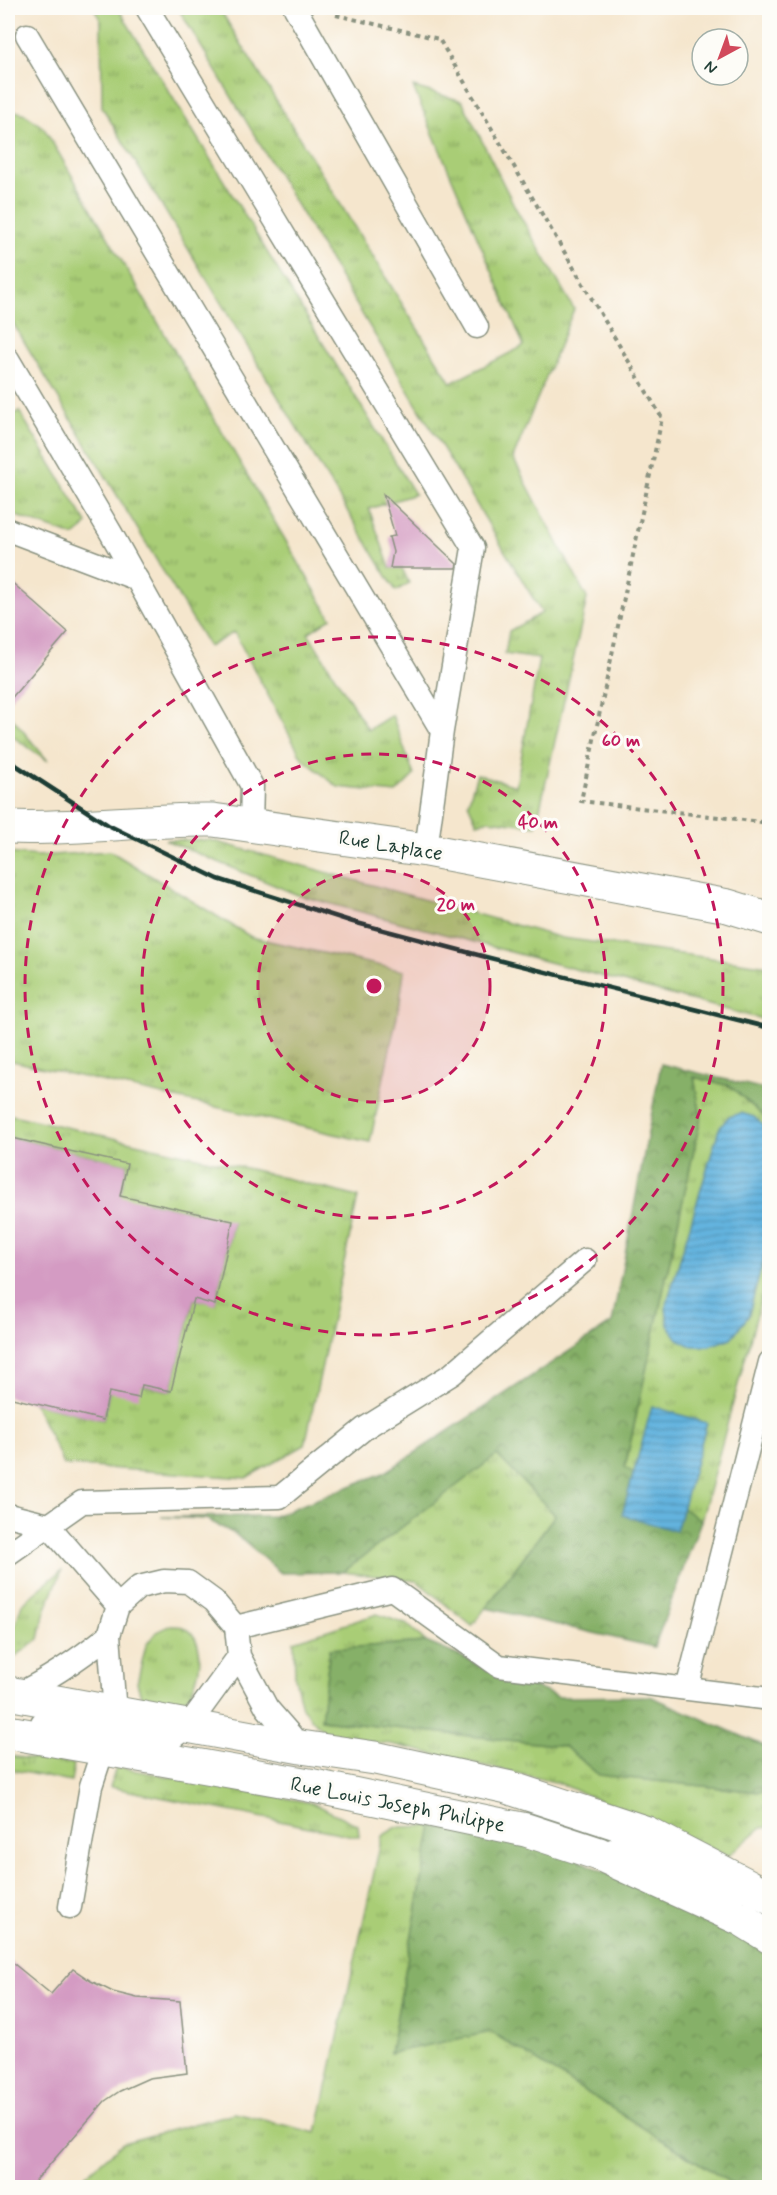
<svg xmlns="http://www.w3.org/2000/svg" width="777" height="2195" viewBox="0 0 777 2195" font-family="Mynerve,sans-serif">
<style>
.grass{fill:url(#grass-tufts);stroke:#648555;stroke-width:1.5}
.forest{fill:url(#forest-crowns);stroke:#52764e;stroke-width:1.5}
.water{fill:url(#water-rules);stroke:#42788a;stroke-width:1.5}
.building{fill:#d49bc3}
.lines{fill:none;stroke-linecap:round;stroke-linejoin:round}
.service-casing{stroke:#8a9280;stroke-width:25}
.tertiary-casing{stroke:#8a9280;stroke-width:35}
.secondary-casing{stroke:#8a9280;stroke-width:35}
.path{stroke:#8a9280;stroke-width:4;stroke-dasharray:4.5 4.5;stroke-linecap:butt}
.service{stroke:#fff;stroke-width:22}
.tertiary{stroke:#fff;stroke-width:33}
.secondary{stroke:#fff;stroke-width:33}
.rail{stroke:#1f3d34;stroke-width:4.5}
.ring{fill:none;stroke:#c2185b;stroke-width:3;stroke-dasharray:10 8}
.labels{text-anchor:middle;stroke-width:6;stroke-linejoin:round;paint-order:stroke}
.street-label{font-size:21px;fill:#1f3d34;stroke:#fdfcf7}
.centre{fill:#c2185b;stroke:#fdfcf7;stroke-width:3}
.ring-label{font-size:18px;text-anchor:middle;font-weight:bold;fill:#c2185b;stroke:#fdfcf7;stroke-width:6;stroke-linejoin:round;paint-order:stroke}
</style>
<defs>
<pattern id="grass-tufts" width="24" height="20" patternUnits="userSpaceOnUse" patternTransform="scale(1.5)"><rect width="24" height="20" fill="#a9cd76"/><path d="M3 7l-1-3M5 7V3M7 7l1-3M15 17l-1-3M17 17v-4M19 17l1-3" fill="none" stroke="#89a862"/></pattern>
<pattern id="forest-crowns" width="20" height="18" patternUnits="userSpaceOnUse" patternTransform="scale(1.5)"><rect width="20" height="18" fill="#86b067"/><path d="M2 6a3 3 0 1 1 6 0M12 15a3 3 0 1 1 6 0" fill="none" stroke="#6d9056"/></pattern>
<pattern id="water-rules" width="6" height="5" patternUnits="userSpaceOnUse" patternTransform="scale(1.5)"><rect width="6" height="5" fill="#64b4df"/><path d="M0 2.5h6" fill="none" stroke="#5294b6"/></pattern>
</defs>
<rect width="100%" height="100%" fill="#fdfcf7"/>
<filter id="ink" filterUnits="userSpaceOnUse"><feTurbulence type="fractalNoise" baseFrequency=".0167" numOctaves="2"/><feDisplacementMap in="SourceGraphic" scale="12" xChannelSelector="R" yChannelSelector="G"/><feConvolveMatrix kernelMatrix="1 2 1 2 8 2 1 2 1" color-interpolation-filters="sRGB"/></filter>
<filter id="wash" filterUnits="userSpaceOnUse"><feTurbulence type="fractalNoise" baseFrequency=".008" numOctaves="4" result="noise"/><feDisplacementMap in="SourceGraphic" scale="24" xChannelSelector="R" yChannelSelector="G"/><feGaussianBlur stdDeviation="1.35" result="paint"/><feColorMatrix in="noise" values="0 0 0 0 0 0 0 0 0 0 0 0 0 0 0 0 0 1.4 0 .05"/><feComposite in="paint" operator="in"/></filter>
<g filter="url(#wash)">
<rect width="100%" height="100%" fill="#f5e6cd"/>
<!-- grass -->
<path class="grass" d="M94 8H118L415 494 369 509 390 568H402L409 583 396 591 102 107 101 21Z
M178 8H219L451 383 524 346 413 87 462 101 516 209 574 309 513 458 587 598 536 826 489 820 477 823 468 803 477 774 516 786 539 659 505 654 509 631 542 613Z
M8 110 23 113 44 128 331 618 308 633 368 730 392 715 414 775 396 793 338 787 302 758 234 632 209 647 8 315Z
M19 411 87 523 82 530 73 536 8 513V419Z
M8 713 48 761 8 733Z
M165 840H210L562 938 769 966V1021L298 895Z
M110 851 251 937 404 971 400 1002 370 1142 8 1060V853L39 856Z
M694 1077 730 1086 769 1121V1131L754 1117 719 1129 666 1306 668 1325 748 1317 769 1239V1270L701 1521 625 1468 701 1117Z
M8 1114 254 1170 358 1197 305 1445 246 1478 64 1465 34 1403 103 1420 109 1392 142 1385 171 1391 194 1299 215 1304 233 1222 148 1202 134 1257 108 1250 127 1164 8 1137Z
M497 1454 555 1515 472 1626 417 1581 343 1572Z
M62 1570 45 1611 39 1639 8 1662V1625L15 1626 22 1604Z
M377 1614 408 1625 426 1642 330 1649 321 1720 564 1746 599 1775 769 1793V1827L761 1828 728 1856 559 1783 391 1744 329 1738 302 1708 295 1678 294 1641Z
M169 1626C173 1626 179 1626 183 1627 214 1640 198 1705 168 1710 164 1711 159 1710 154 1710L141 1696 137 1683 146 1645 156 1632Z
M8 1756 74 1764 71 1782 8 1769Z
M116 1767 312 1803 358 1825 359 1837 110 1787Z
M432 1826 390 2053 491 2032 737 2187 71 2188 123 2143 235 2113 317 2133 382 1836 397 1827Z"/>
<!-- forest -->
<path class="forest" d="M661 1064 769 1090V1121L730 1086 694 1077 701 1117 625 1467 701 1521 654 1647 486 1608 555 1515 497 1455 343 1572 281 1573 235 1534 206 1519 161 1517 274 1516 386 1472 612 1323Z
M426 1642 558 1697 650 1696 769 1748V1793L599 1775 564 1746 321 1720 330 1649Z
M432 1826 558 1850 755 1943 769 1954V2187H737L491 2032 390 2053Z"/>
<!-- water -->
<path class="water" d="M741 1113 754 1117 769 1131V1239L748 1317 731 1338 709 1346H691L678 1339 668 1325 666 1306 719 1129 728 1117Z
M652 1406 707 1423 676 1531 622 1515Z"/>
<g id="blocks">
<!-- building -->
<path class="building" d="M383 494 457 564 456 568H390L393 552 389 537 395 536Z
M8 579 68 632 8 702Z
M8 1137 127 1164 120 1196 233 1221 215 1305 194 1299 171 1391 142 1385 139 1398 109 1392 103 1420 8 1397Z
M8 1959 51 1994 73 1969 91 1981 113 1992 137 1998 180 2001 187 2073 149 2078 120 2091 105 2101 30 2187H8Z"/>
</g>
</g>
<g filter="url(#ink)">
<use href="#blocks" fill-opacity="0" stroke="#8a9280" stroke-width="1.5"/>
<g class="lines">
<defs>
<path id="service" d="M147 8 473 548 442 731 426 850
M295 8 477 327
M27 35 442 731
M8 359 111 533 252 786 251 825
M8 530 137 579
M8 1515 48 1525 118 1606
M8 1554 82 1502 280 1497 365 1428 452 1374 585 1260
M236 1627 392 1589 499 1666 770 1699
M239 1656 267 1708 301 1747
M687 1689 770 1362
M16 1695C50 1679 80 1658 109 1635
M42 1723 109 1732 167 1742 188 1726 239 1656 236 1627 214 1601 188 1582 164 1581 139 1587 118 1606 109 1635 115 1713 91 1786 70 1907
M606 1852 622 1847 715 1889 735 1895 749 1886"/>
<path id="tertiary" d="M8 827C76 830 144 819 213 820L426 850 728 906 770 919"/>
<path id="secondary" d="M8 1693 301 1747 375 1758 507 1787 647 1833 749 1886 770 1898
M8 1732 309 1785 526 1830 599 1854 741 1919 770 1937"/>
</defs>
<!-- service casing -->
<use href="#service" class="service-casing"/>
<!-- tertiary casing -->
<use href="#tertiary" class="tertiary-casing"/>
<!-- secondary casing -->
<use href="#secondary" class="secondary-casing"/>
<!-- path -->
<path class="path" d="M336 15 439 39 662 418 581 801 770 823"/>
<!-- service -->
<use href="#service" class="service"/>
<!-- tertiary -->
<use href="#tertiary" class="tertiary"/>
<!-- secondary -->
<use href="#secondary" class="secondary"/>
<!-- rail -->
<path class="rail" d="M8 760 108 825 218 879 353 922 482 956 770 1028"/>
</g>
</g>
<!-- distance rings -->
<circle cx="374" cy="986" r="116" fill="#c2185b" fill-opacity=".12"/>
<g class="ring">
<circle cx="374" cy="986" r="116"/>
<circle cx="374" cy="986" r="232"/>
<circle cx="374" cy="986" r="349"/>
</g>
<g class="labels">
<!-- street labels -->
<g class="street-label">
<text transform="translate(391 845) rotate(9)" y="7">Rue Laplace</text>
<text transform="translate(398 1804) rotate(11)" y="7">Rue Louis Joseph Philippe</text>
</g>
</g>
<circle cx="374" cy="986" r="9" class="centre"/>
<g class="ring-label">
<text x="621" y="746">60 m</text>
<text x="538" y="828">40 m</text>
<text x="456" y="910">20 m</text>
</g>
<!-- margin -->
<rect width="777" height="2195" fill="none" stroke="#fdfcf7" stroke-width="30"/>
<!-- north arrow -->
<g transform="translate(720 57) rotate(221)"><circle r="28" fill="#fdfcf7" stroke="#a4b0a9" stroke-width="1.5"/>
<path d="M0-4.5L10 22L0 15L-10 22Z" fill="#d1495b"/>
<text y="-9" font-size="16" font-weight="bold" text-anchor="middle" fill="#1f3d34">N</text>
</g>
</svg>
